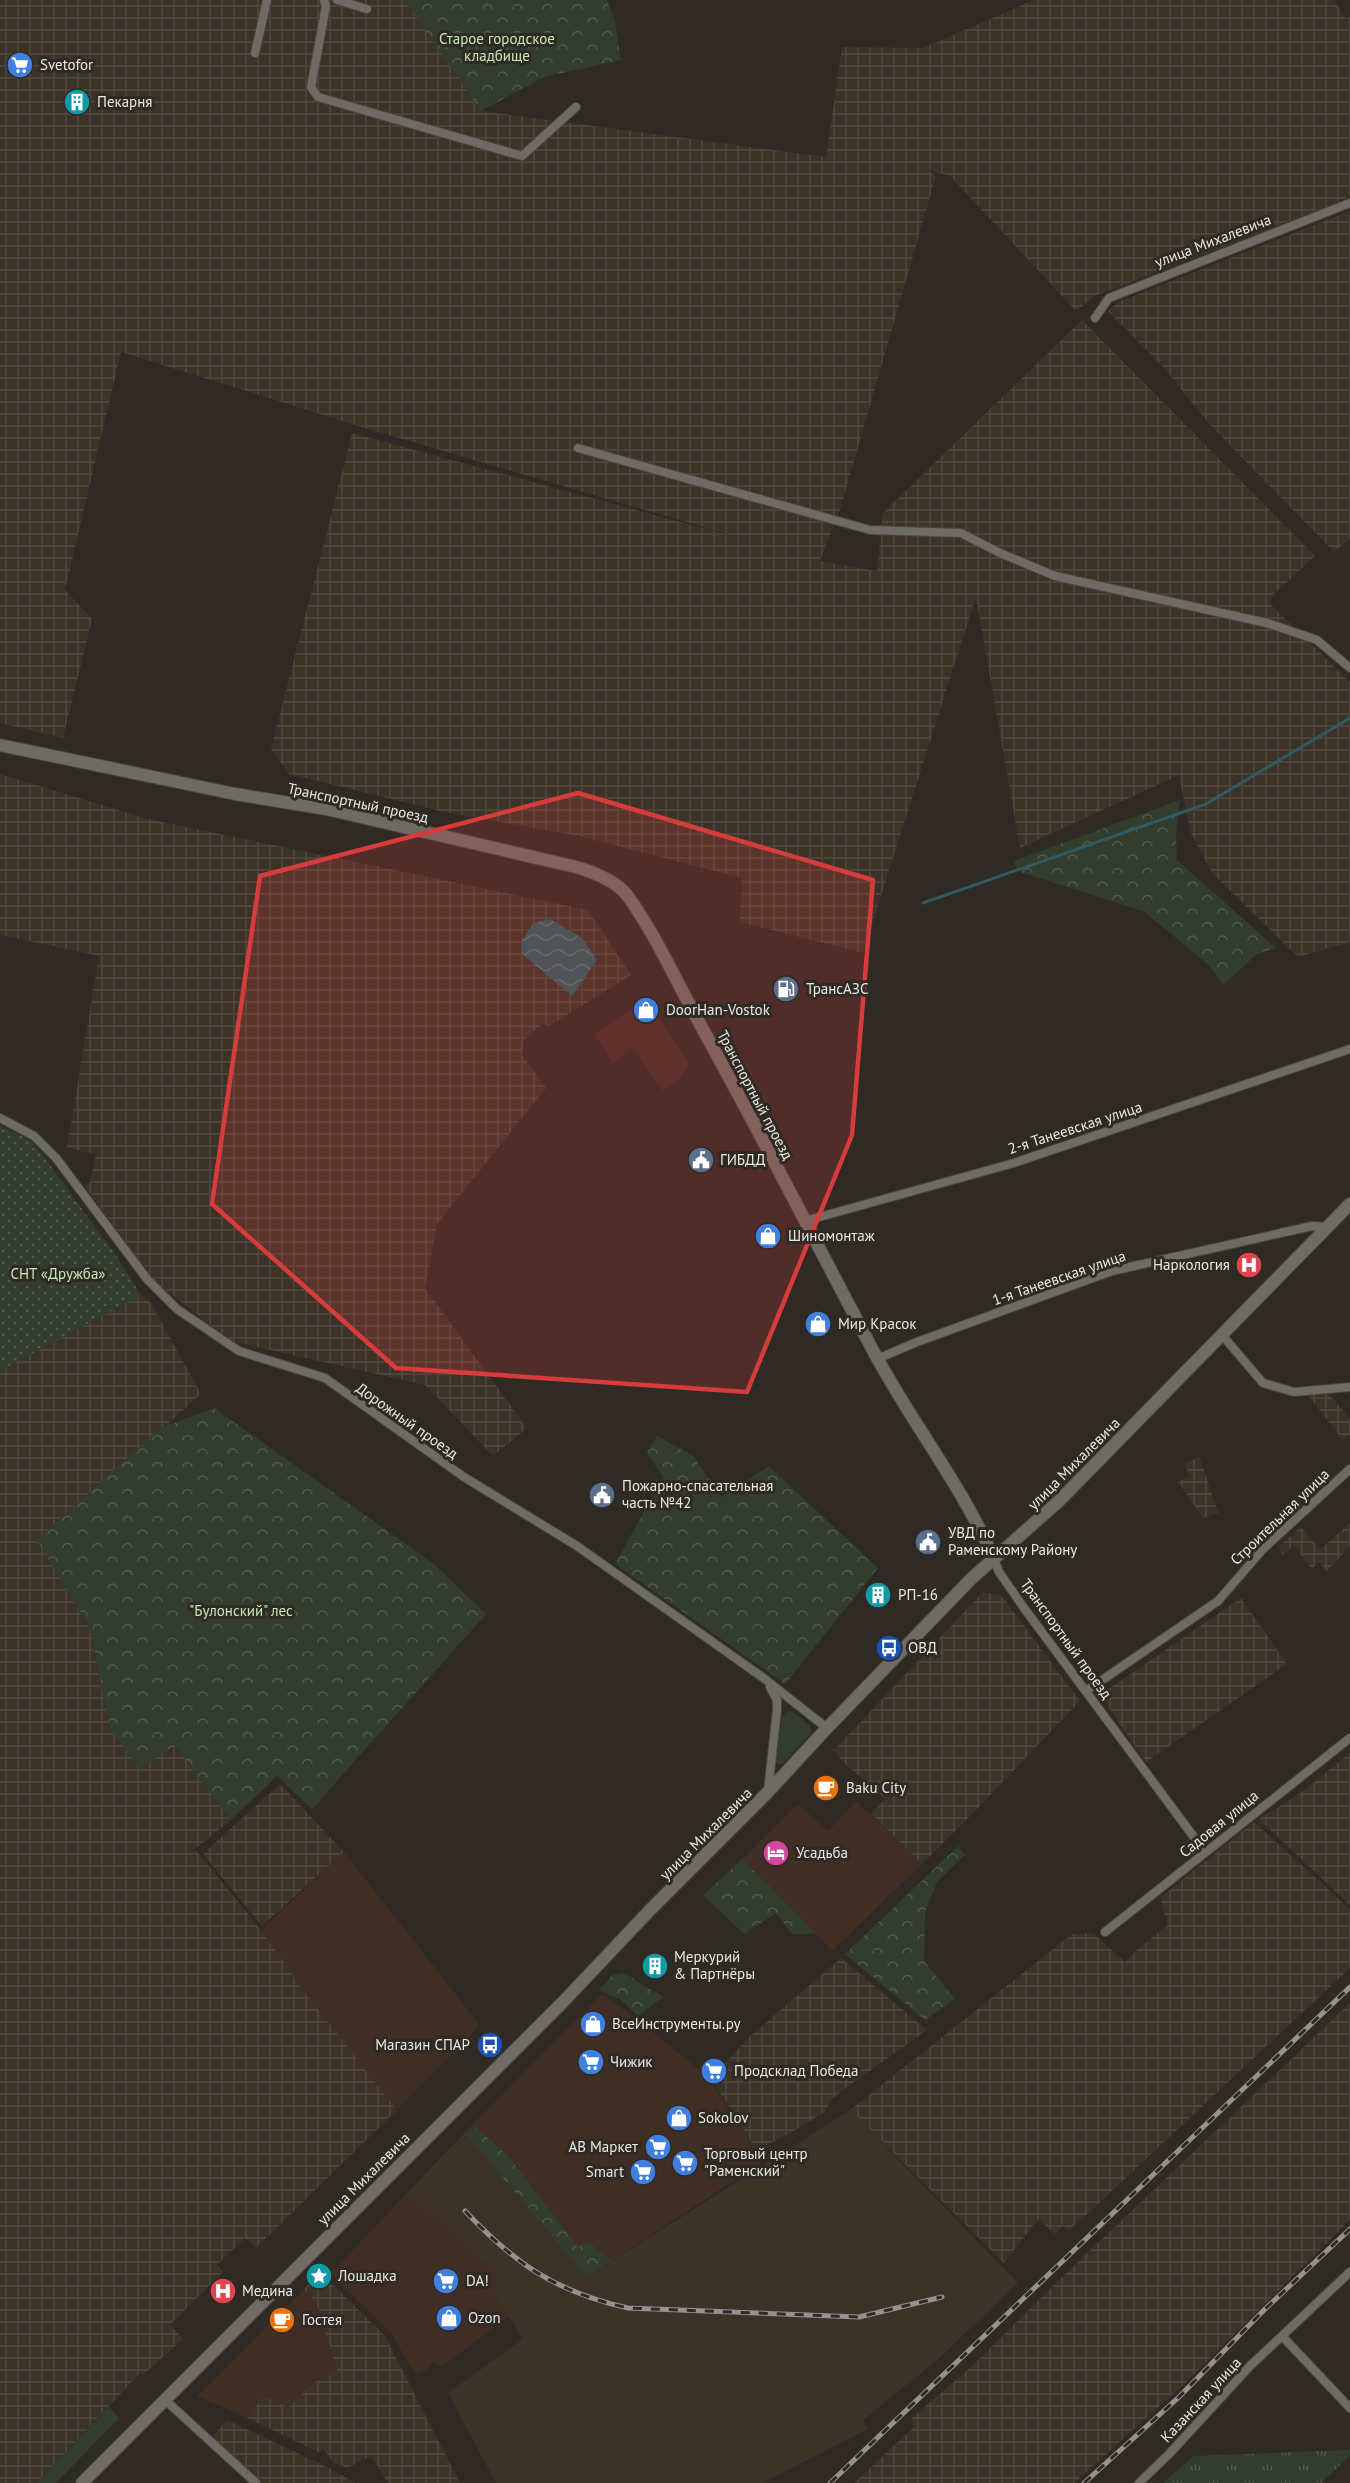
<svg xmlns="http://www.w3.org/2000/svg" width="1350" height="2483" viewBox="0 0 1350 2483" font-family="'PT Sans',sans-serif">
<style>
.commercial{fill:#402e25}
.industrial{fill:url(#industrial-grid)}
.built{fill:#3c3328}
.grass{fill:#323d2d}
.forest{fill:url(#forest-crowns)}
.park{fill:url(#park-tufts)}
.garden{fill:url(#garden-dots)}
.water{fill:url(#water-waves)}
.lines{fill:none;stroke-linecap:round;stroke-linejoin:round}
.stream{stroke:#2f5a61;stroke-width:3}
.street-casing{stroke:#4a4641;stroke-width:10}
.secondary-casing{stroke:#4a4641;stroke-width:14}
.street{stroke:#6f6a63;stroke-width:8}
.secondary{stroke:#6f6a63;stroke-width:12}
.rail-casing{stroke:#96918c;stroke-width:5}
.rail{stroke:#2f2a24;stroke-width:3;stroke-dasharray:9;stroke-linecap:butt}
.marked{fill:#d83b3b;fill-opacity:0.2;stroke:#d83b3b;stroke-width:4.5;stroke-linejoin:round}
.labels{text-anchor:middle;stroke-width:6;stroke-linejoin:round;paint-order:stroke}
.park-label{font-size:15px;fill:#c6e9b4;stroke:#2f2a24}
.poi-label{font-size:15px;fill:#ebe7e3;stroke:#2f2a24;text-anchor:start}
.street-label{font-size:15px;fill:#ebe7e3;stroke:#2f2a24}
</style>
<defs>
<pattern id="industrial-grid" width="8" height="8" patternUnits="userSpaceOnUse" patternTransform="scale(1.5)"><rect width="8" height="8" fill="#3c3328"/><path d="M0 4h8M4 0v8" fill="none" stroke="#4f473d"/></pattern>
<pattern id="forest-crowns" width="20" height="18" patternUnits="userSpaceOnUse" patternTransform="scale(1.5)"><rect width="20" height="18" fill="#323d2d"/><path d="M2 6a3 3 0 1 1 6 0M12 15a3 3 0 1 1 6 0" fill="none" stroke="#50594b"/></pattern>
<pattern id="park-tufts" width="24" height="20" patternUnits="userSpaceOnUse" patternTransform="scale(1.5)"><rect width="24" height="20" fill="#323d2d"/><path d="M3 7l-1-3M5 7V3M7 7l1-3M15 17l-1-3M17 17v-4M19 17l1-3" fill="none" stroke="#50594b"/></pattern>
<pattern id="garden-dots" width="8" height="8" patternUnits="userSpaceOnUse" patternTransform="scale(1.5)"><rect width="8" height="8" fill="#323d2d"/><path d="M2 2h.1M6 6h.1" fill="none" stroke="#50594b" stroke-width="1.8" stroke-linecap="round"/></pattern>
<pattern id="water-waves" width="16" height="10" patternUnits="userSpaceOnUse" patternTransform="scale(1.5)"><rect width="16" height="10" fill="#2f5a61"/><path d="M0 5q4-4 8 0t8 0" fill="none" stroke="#4d7278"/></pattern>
</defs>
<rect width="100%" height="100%" fill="#2f2a24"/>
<!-- commercial -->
<path class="commercial" d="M646 999 689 1064 681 1078 663 1091 632 1048 613 1063 594 1034Z
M856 1801 922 1864 832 1951 742 1859 794 1807 799 1805 828 1831Z
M344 1852 480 2025 397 2110 307 1995 261 1930Z
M602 1994 632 2015 707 2076 764 2161 587 2277 470 2127Z
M408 2192 497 2273 492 2290 509 2317 441 2367 433 2361 425 2371 416 2375 390 2332 330 2274Z
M304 2289 316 2302 339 2372 315 2382 288 2407 264 2397 247 2418 197 2396Z"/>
<!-- industrial -->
<path class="industrial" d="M0 0H406L480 104 481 111 826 157 842 47 923 48 1034 0H1334L1345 18 1350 17V196L1326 207 1095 296 1076 311 950 176 928 170 936 176 841 507 820 561 877 571 883 513 1082 320 1315 556 1273 595 1270 604 1350 682V942L1298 957 1212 873 1190 831 1179 775 1020 848 976 597 863 953 740 922 742 878 579 836 440 811 289 774 271 749 352 433 751 541 368 429 121 352 65 590 92 619 63 738 0 723Z
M1350 211V539L1334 552 1212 427 1163 367 1108 311 1118 302Z
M0 774 148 819 588 910 631 975 549 1026 542 1024 524 1040 522 1055 546 1088 437 1224 425 1288 527 1428 493 1456 425 1385 231 1341 153 1280 141 1264 85 1186 90 1182 96 1154 67 1148 99 956 0 935Z
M141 1295 151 1303 201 1394 38 1540 90 1629 110 1729 175 1745 231 1820 195 1849 261 1930 307 1995 397 2110 256 2248 245 2238 217 2265 223 2272 170 2325 183 2339 144 2374 140 2373 37 2483H0V1371Z
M1327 1392 1350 1419V1435L1344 1442 1309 1396Z
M1200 1458 1218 1513 1203 1518 1178 1482 1189 1477 1185 1462Z
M1350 1523V1546L1327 1571 1319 1562 1312 1569 1294 1546 1282 1555 1278 1547 1301 1527 1321 1549Z
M983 1592 1001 1595 1080 1701 977 1809 922 1864 871 1814 885 1799 842 1761 834 1750Z
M1241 1598 1287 1664 1146 1762 1100 1695Z
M1350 1753V1905L1259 1819 1302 1792Z
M280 1784 344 1852 262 1926 203 1854Z
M1254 1822 1350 1909V1968L1069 2231 1063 2226 1055 2234 1038 2219 1004 2263 850 2110 1072 1934 1093 1933 1125 1962 1139 1948 1168 1925 1160 1898Z
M841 1958 927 2030 843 2090 832 2099 825 2112 787 2135 757 2150 709 2076 724 2065 748 2038Z
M1350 2003V2220L1181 2387 1074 2483H854L914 2427 911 2419 973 2365 1057 2282Z
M326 2278 385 2336 460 2483H388L371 2456 347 2468 334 2463 323 2449 320 2453 247 2418 264 2396 288 2407 315 2382 338 2372 316 2302 304 2289 309 2284Z
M227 2420 329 2468 355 2483H260L211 2438Z"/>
<!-- built -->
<path class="built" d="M850 2110 1018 2283 935 2362 863 2420 868 2429 762 2483H496L448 2393 523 2339 492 2290 497 2273 408 2192 470 2127 587 2277Z"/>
<!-- grass -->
<path class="grass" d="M793 1711 810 1726 812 1732 782 1764H778L776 1762 782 1717 786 1712Z
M109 2407 119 2418 56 2483H37Z"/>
<!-- forest -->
<path class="forest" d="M405 0H607L615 22 621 60 544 77 481 111Z
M1180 800 1176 834 1177 860 1276 948 1257 954 1223 985 1209 965 1143 911 1017 871 1014 861Z
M214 1408 434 1564 486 1614 312 1809 277 1776 231 1820 175 1745 140 1769 110 1729 90 1628 37 1540 160 1428Z
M657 1436 693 1456 721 1497 769 1466 878 1568 785 1684 615 1564 663 1477 647 1453Z
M958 1846 965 1855 937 1882 925 1912 924 1961 955 1999 925 2020 845 1954Z
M742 1859 807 1924 815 1933 793 1935 776 1913 744 1934 703 1895Z
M622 1973 626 1974 663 1997 638 2016 621 2000 600 1990 611 1976Z
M476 2127 509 2157 578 2247 587 2241 611 2261 587 2277 467 2135Z"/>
<!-- park -->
<path class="park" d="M1350 2450V2456L1321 2483H1163L1194 2456Z"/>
<!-- garden -->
<path class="garden" d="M0 1125 33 1142 116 1255 141 1295 0 1371Z"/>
<!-- water -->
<path class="water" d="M550 919 582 938 597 960 572 996 521 953 522 941 533 923Z"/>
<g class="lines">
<!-- stream -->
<path class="stream" d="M923 903 1206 804 1350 718"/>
<defs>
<path id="street" d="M324 0 326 6 311 87 318 97 522 156 576 107
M337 0 367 9
M255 53 267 0
M1095 318 1109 298 1350 203
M578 448 870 530 961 533 1000 553 1055 576 1267 623 1317 640 1350 668
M0 1118 34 1136 56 1158 147 1279 177 1309 239 1351 325 1378 464 1477 577 1546 762 1677 827 1728
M805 1221 1014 1163 1350 1049
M1222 1335 1263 1383 1294 1392 1350 1387
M877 1359 917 1342 1112 1271 1312 1226 1326 1227
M994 1559 999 1572 1024 1608 1205 1852
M1086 1691 1218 1601 1263 1549 1350 1469
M768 1791 777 1710V1700L770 1687
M1105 1932 1350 1738
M1282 2336 1350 2408
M164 2399 256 2483
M1139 2483 1170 2453 1250 2366 1350 2272"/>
<path id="secondary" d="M0 745 235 794 326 809 576 867C593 872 615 880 627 895 656 935 677 983 701 1026 759 1130 813 1237 869 1343 907 1417 961 1483 994 1559
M82 2483 562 2003 650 1910 767 1793 827 1728 971 1579 1059 1501 1350 1204"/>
</defs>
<!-- street casing -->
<use href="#street" class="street-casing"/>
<!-- secondary casing -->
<use href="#secondary" class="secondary-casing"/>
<!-- street -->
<use href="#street" class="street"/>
<!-- secondary -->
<use href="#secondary" class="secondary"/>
<defs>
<path id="rail" d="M465 2211C515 2264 556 2292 628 2308L859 2317 942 2297
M830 2483 1350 1987
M1084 2483 1179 2397 1263 2311 1350 2229"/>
</defs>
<!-- rail casing -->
<use href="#rail" class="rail-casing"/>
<!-- rail -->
<use href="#rail" class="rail"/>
</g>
<!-- marked area -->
<path class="marked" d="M578 793 873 880 852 1135 747 1392 396 1368 212 1204 260 876Z"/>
<!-- icons -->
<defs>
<symbol id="supermarket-disc" viewBox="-11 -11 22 22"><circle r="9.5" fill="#3f7fe0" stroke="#2f2a24"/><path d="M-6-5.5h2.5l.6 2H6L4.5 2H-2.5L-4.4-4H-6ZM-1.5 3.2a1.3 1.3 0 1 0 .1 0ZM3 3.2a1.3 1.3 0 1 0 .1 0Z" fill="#fff"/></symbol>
<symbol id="building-disc" viewBox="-11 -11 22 22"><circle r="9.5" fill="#0f9aa8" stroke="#2f2a24"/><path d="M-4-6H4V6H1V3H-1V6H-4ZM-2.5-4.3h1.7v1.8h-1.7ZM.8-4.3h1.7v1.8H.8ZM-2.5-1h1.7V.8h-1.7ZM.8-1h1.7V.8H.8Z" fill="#fff"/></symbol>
<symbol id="fuel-disc" viewBox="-11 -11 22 22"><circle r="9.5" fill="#5c6f8a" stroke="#2f2a24"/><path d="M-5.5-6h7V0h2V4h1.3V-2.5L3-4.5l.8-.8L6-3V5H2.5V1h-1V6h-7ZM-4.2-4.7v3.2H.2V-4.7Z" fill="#fff"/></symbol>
<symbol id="shop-disc" viewBox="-11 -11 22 22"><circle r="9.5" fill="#3f7fe0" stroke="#2f2a24"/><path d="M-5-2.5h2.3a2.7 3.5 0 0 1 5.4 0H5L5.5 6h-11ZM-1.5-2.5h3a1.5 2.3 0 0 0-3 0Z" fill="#fff"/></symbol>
<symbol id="civic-disc" viewBox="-11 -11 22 22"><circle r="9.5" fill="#5c6f8a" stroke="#2f2a24"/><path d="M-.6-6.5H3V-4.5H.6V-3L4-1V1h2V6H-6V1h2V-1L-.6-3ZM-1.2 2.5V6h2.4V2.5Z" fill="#fff"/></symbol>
<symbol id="hospital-disc" viewBox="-11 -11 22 22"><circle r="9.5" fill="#e0444e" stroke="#2f2a24"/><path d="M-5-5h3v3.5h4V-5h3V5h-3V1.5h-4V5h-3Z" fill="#fff"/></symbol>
<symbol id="bus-disc" viewBox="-11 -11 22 22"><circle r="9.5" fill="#1a4fb4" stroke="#2f2a24"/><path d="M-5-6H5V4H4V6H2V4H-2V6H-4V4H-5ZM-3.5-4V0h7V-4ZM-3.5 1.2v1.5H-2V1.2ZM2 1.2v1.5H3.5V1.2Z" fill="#fff"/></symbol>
<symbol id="cafe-disc" viewBox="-11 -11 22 22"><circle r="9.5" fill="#e8710a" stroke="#2f2a24"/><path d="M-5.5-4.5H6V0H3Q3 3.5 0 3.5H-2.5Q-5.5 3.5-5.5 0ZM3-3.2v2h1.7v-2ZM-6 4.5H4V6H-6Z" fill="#fff"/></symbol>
<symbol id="hotel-disc" viewBox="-11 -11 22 22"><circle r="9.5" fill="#d1479c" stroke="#2f2a24"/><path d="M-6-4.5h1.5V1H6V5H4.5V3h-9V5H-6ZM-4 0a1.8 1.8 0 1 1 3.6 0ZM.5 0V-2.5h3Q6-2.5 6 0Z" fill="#fff"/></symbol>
<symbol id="sight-disc" viewBox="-11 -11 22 22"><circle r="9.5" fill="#0f9aa8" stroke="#2f2a24"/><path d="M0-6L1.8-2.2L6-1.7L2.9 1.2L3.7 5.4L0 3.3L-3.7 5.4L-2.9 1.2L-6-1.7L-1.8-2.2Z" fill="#fff"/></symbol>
</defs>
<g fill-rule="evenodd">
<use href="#supermarket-disc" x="5" y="50" width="30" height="30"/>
<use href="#building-disc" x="62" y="87" width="30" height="30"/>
<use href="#fuel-disc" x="771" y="974" width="30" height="30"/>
<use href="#shop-disc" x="631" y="995" width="30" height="30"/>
<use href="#civic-disc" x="686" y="1145" width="30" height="30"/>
<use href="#shop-disc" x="753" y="1221" width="30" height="30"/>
<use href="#hospital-disc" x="1234" y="1250" width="30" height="30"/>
<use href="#shop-disc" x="803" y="1309" width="30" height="30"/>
<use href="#civic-disc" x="587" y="1480" width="30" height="30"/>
<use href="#civic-disc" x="913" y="1527" width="30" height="30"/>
<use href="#building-disc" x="863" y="1580" width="30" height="30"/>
<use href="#bus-disc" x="874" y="1633" width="30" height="30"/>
<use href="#cafe-disc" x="811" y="1773" width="30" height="30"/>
<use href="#hotel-disc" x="761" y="1838" width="30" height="30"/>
<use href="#building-disc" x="640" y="1951" width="30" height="30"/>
<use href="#shop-disc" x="578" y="2009" width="30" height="30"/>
<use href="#bus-disc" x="475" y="2030" width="30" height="30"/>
<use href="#supermarket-disc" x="576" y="2047" width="30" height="30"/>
<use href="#supermarket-disc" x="699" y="2056" width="30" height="30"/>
<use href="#shop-disc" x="664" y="2103" width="30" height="30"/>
<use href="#supermarket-disc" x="643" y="2132" width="30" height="30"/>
<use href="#supermarket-disc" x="670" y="2148" width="30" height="30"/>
<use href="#supermarket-disc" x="628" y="2157" width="30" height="30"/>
<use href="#sight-disc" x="304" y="2261" width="30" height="30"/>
<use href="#supermarket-disc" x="431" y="2266" width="30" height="30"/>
<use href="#hospital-disc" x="208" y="2276" width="30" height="30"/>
<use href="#shop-disc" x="434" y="2303" width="30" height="30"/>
<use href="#cafe-disc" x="267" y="2305" width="30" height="30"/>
</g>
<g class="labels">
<!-- park labels -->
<g class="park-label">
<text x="497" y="44">Старое городское<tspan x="497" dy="17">кладбище</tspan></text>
<text x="58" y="1279">СНТ «Дружба»</text>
<text x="241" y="1616">"Булонский" лес</text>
</g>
<!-- poi labels -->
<g class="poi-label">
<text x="40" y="70">Svetofor</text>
<text x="97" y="107">Пекарня</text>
<text x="806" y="994">ТрансАЗС</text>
<text x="666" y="1015">DoorHan-Vostok</text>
<text x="720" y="1165">ГИБДД</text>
<text x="788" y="1241">Шиномонтаж</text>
<text x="1230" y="1270" text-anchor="end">Наркология</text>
<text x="838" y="1329">Мир Красок</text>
<text x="622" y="1491">Пожарно-спасательная<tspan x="622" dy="17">часть №42</tspan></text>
<text x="948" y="1538">УВД по<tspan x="948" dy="17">Раменскому Району</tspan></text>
<text x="898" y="1600">РП-16</text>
<text x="908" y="1653">ОВД</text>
<text x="846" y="1793">Baku City</text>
<text x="796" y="1858">Усадьба</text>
<text x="674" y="1962">Меркурий<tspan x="674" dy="17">&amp; Партнёры</tspan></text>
<text x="612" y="2029">ВсеИнструменты.ру</text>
<text x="470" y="2050" text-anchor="end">Магазин СПАР</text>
<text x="610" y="2067">Чижик</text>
<text x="734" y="2076">Продсклад Победа</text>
<text x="698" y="2123">Sokolov</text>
<text x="638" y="2152" text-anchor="end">АВ Маркет</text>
<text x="704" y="2159">Торговый центр<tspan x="704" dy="17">"Раменский"</tspan></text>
<text x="624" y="2177" text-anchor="end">Smart</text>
<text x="338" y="2281">Лошадка</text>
<text x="466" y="2286">DA!</text>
<text x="242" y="2296">Медина</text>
<text x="468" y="2323">Ozon</text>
<text x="302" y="2325">Гостея</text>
</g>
<!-- street labels -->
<g class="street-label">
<text transform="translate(1213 241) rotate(-21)" y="5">улица Михалевича</text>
<text transform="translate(358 803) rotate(12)" y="5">Транспортный проезд</text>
<text transform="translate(755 1095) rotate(62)" y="5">Транспортный проезд</text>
<text transform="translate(1075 1128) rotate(-18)" y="5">2-я Танеевская улица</text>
<text transform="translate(1059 1278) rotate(-19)" y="5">1-я Танеевская улица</text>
<text transform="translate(407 1421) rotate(35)" y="5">Дорожный проезд</text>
<text transform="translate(1074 1464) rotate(-45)" y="5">улица Михалевича</text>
<text transform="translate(1280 1517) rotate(-44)" y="5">Строительная улица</text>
<text transform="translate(1066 1639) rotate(54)" y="5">Транспортный проезд</text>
<text transform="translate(1219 1824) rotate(-39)" y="5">Садовая улица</text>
<text transform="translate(706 1834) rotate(-45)" y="5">улица Михалевича</text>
<text transform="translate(364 2179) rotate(-45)" y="5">улица Михалевича</text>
<text transform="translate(1201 2400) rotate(-47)" y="5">Казанская улица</text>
</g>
</g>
</svg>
